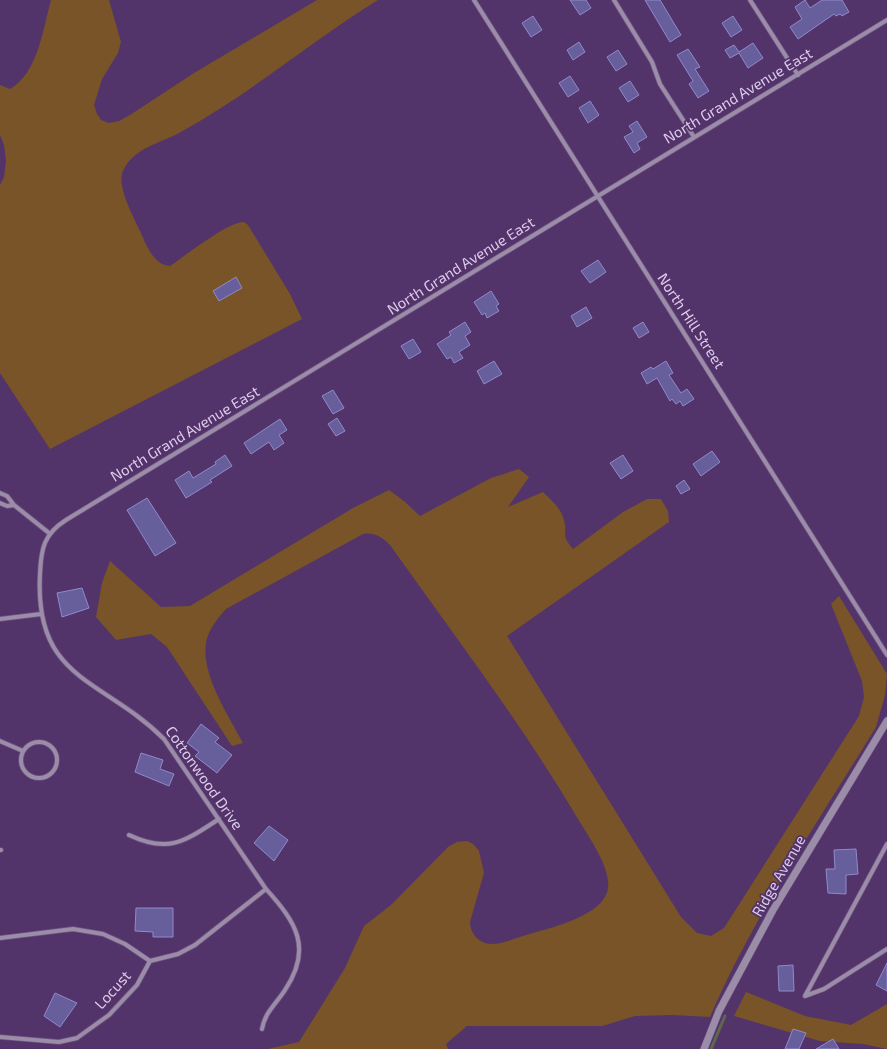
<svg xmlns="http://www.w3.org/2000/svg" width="887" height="1049" viewBox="0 0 887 1049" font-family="'Exo 2',sans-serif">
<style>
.green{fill:#785428}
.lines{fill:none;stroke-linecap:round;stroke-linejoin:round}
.stream{stroke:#5e674e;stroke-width:3}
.building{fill:#675e9c;stroke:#9289ca}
.minor-casing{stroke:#6f5284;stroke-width:5.5}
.tertiary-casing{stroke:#6f5284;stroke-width:8}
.minor{stroke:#9b8ca7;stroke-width:4}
.tertiary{stroke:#9b8ca7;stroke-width:7}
.labels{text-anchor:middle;stroke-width:3.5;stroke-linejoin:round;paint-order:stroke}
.street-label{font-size:15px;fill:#ddcbec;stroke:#53346a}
</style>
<rect width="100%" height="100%" fill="#53346a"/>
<!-- green -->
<path class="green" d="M51 0H109L121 42 118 53 102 79 94 105 97 114 101 120 109 123 119 121 130 115 194 73 317 0H378C310 42 249 95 179 133 159 144 133 148 123 171 116 185 134 218 140 231 146 244 153 265 170 266 185 256 229 221 244 222L248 225 290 294 302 319 50 449 0 373V185L4 177 6 161 4 145 0 135V85L10 89C38 73 43 29 51 0Z
M519 469 529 477 508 507 543 492C551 500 561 508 564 520 568 536 560 533 573 549L623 512 647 499H661L668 511 669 522 507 636 681 917 697 933 711 936 724 928 859 716 864 697 862 681 831 604 839 596 887 674 885 695 876 727C818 822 754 915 710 1017L672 1015 635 1016 602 1026H467L446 1044 448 1049H268L299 1042 345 968 364 926 391 905 448 847 457 842 467 841 473 844 479 851 484 873 470 922C470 931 476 940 485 943 496 947 515 938 526 935 549 928 613 915 608 881 606 860 586 833 575 814 519 720 453 634 390 545 382 537 374 532 363 534L226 609C217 619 208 630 206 643 201 675 229 716 243 743L232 746 167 647 151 634 116 640 96 617 102 583 110 561 161 607 190 606 353 508 389 490 404 501 420 516 491 478Z
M746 992 805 1016 851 1025 887 1004V1049L863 1044 820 1041 734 1016Z"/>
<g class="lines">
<!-- stream -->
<path class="stream" d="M711 1049 725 1016"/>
</g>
<!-- building -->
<path class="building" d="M570 0H586L591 8 580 15Z
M645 0H660L681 35 670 42Z
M805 0 810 8 822 0H842L849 12 842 16 840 14 836 16 834 14 798 39 790 27 802 19 795 7Z
M533 16 542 30 531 37 522 23Z
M733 16 742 30 731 37 722 23Z
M579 42 585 52 573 60 567 50Z
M753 43 763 58 748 68 739 53 730 58 725 50 734 45 739 52Z
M688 49 700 67 695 69 709 91 698 98 689 84 693 81 677 55Z
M618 50 627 64 616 71 607 57Z
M570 76 579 90 568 97 559 83Z
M630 81 639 95 628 102 619 88Z
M590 101 599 115 588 123 579 108Z
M637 121 647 137 637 143 640 149 634 153 624 137 633 132 629 126Z
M598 260 606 272 590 283 581 271Z
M236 277 242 288 219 301 213 291Z
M491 291 499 304 496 306 499 311 487 318 485 313 482 315 474 302Z
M586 307 592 318 577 327 571 316Z
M465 322 471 332 465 336 470 345 459 352 463 358 454 363 451 357 447 359 437 344 451 335 449 332Z
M643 322 649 332 639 338 633 328Z
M413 339 421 352 409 359 401 346Z
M494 361 502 374 484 384 477 371Z
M666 361 673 373 669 375 681 393 687 389 694 399 683 406 680 401 676 404 672 399 670 401 657 378 647 384 641 373 651 367 653 369Z
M333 390 344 408 333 414 322 396Z
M337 418 345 431 336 436 328 424Z
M280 419 287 430 279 435 284 443 274 450 269 442 251 454 244 443Z
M712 451 720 462 701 476 693 464Z
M225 455 232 466 210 480 212 482 186 498 175 480 189 471 193 478 216 464 215 462Z
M623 455 633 471 621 479 610 463Z
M684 480 690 489 681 494 676 486Z
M147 498 176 543 155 556 127 510Z
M82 588 89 608 62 617 57 593Z
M201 724 219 738 215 742 232 755 217 773 195 756 199 752 187 743Z
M141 753 163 760 160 769 174 774 169 786 135 772Z
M269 826 288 840 274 861 254 843Z
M856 849 858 874 846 875V894L828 893 826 869H835L834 850Z
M136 908H173V937H153V932L135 931Z
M887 963V991L876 985Z
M793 965 794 991H779L778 966Z
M55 993 77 1003 60 1027 44 1016Z
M793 1029 806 1033 799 1049H785Z
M833 1039 839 1049H816Z"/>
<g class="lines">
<defs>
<path id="minor" d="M474 0 887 655
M614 0 652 62 660 84 694 137
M750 0 798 75
M0 493 7 496 14 505 49 533
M0 503 7 506 14 505
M0 619 41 614
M0 741 23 751
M21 760a18 18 0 1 1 36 0a18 18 0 1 1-36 0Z
M129 835C169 854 185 841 219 819
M0 850H1
M0 938 73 929 103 934 125 944 150 961
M805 996 887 844
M805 996 824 989 887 949
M262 1029C265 1012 276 1004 285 990 313 948 296 922 266 889L164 739C103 678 34 681 40 574 41 548 44 534 66 520L887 20
M0 1037 59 1042 77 1038 109 1015 137 985 150 961 178 954 195 945 266 889"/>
<path id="tertiary" d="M704 1049 719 1011 773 910 887 721"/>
</defs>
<!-- minor casing -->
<use href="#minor" class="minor-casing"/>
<!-- tertiary casing -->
<use href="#tertiary" class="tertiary-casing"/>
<!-- minor -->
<use href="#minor" class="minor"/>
<!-- tertiary -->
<use href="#tertiary" class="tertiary"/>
</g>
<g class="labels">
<!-- street labels -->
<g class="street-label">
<text transform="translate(738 96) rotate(-31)" y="5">North Grand Avenue East</text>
<text transform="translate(461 266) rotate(-32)" y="5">North Grand Avenue East</text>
<text transform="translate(691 321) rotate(57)" y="5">North Hill Street</text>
<text transform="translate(185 434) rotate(-31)" y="5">North Grand Avenue East</text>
<text transform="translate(204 778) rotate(55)" y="5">Cottonwood Drive</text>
<text transform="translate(779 876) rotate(-60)" y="5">Ridge Avenue</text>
<text transform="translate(113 990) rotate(-48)" y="5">Locust</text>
</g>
</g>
</svg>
